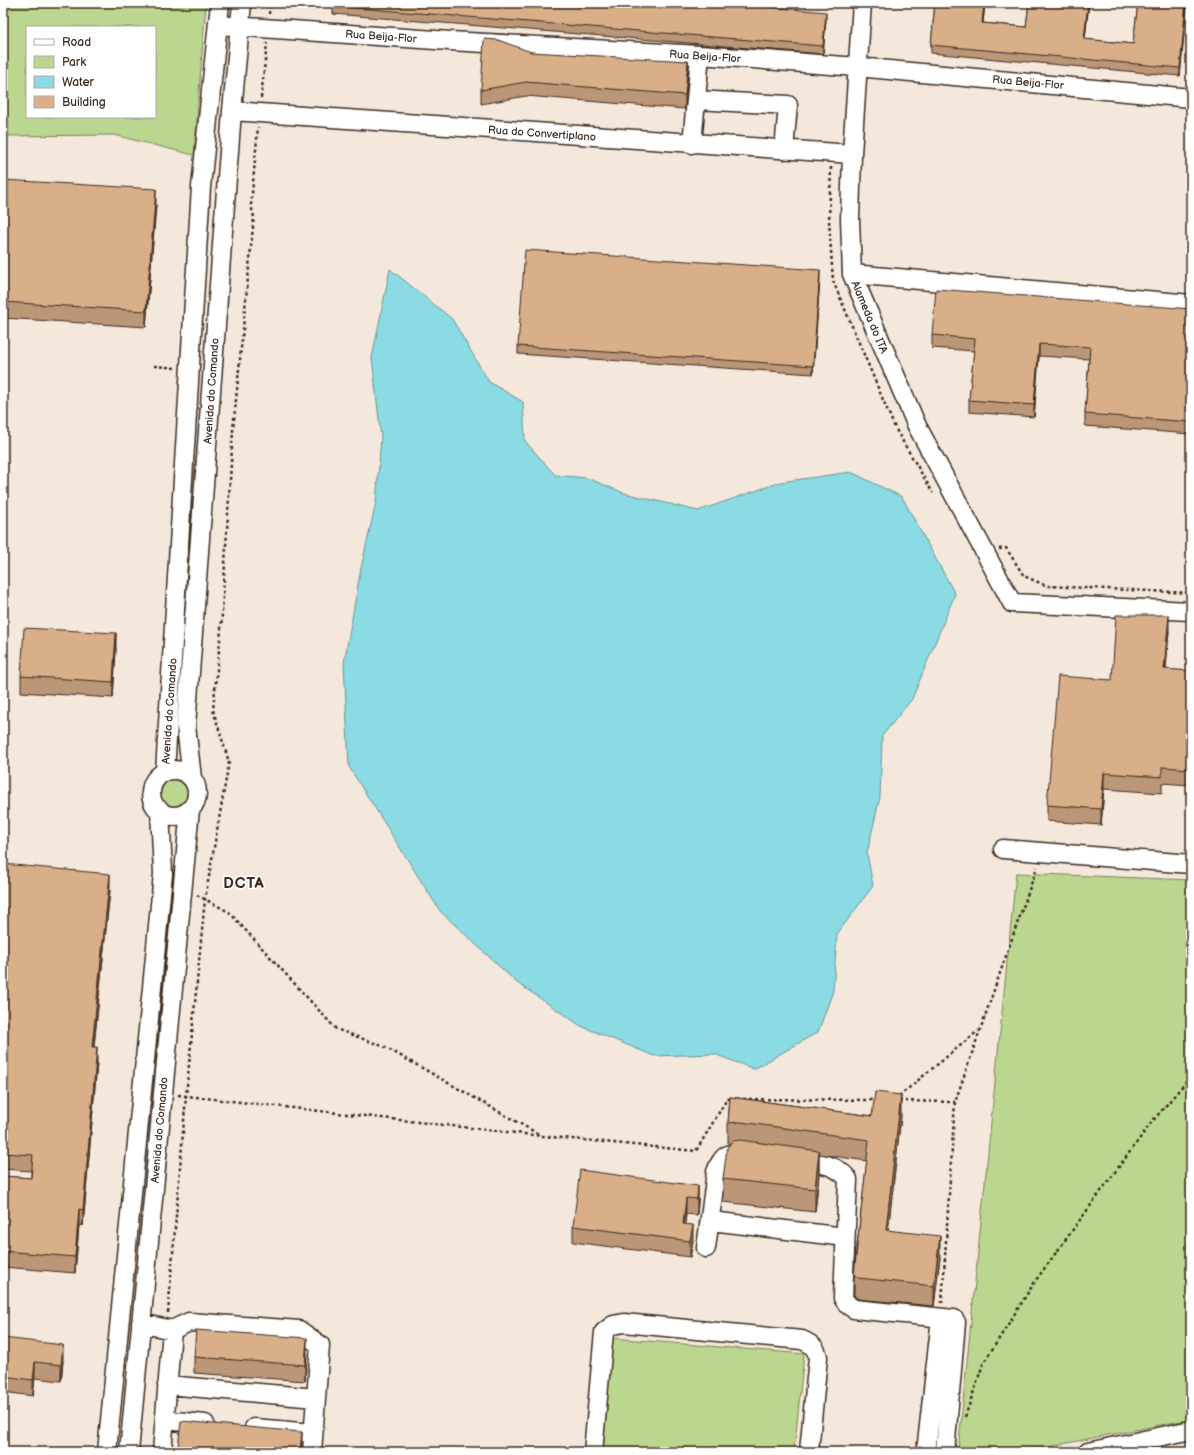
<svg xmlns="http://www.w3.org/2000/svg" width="1194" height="1455" viewBox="0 0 1194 1455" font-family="'Balsamiq Sans',sans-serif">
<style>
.green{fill:#bbd78f;stroke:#7b8056;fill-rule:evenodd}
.water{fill:#8adbe4;stroke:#6a9495}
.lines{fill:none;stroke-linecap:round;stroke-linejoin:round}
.minor-casing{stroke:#3b2a1e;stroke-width:21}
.path{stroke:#3b2a1e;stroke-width:2.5;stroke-dasharray:3 3;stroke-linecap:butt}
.minor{stroke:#fff;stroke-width:18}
.wall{fill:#bb9677;stroke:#3b2a1e}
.shaded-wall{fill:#987a61;stroke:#3b2a1e}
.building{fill:#d9af8a;stroke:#3b2a1e}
.labels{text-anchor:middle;stroke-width:3.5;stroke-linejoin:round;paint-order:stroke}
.street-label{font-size:11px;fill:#3b2a1e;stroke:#fff}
.district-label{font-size:15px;font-weight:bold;letter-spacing:1px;fill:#3b2a1e;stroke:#fff}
</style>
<rect width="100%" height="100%" fill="#f4e7dc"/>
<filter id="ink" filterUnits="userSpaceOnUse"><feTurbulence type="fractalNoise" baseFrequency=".025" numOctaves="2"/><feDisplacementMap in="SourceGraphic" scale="8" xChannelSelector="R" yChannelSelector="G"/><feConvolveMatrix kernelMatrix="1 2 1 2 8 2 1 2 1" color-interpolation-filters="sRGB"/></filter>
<g filter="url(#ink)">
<!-- green -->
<path class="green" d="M3 3H206L194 155 114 135 3 136ZM27 27H155V117H27Z
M155 793a19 19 0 1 1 38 0a19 19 0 1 1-38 0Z
M1016 873 1191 880V1419L1021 1452H958Z
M612 1338 804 1354 794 1452H602Z"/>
<!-- water -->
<path class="water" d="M390 269 452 319 489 382 523 402 525 441 555 475 587 478 624 493 698 511 781 482 851 472 902 497 955 594 912 699 882 736 880 797 867 853 873 886 837 934 833 991 818 1032 754 1069 714 1054 654 1056 581 1026 516 982 440 911 349 767 344 663 361 568 376 503 381 437 372 358Z"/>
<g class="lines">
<defs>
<path id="minor" d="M862 3 852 154 850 219 852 274 917 426 1012 603 1191 611
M218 25 450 41 700 55 857 67 1191 98
M696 100 788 105 784 150
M232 111 852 154
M692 144 700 55
M852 274 1191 304
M151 793a23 23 0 1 1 46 0a23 23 0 1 1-46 0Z
M165 772 201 187 220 3
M192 778 186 726 232 111 242 3
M1003 849 1191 864
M795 1161C814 1163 835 1162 848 1179L843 1298 848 1305 854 1309 954 1319 956 1322 945 1452
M711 1221 845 1237
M706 1248 716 1172C723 1152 730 1152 750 1155
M141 1323 172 1330 189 1322 299 1330 320 1345 312 1452
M167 1385 316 1398
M165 1420 205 1424
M254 1428 313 1433
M107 1452 163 874 160 810
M129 1452 190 809
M162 1452 172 1330
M593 1452 604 1332 613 1325 624 1323 802 1340C811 1344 816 1347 818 1357L809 1452
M926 1452 941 1318
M1088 1452 1191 1430"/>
</defs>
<!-- minor casing -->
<use href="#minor" class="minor-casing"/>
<!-- path -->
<path class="path" d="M269 14 270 3
M261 98 267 43
M831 167 829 220 833 281 895 428 933 493
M154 366 176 368
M999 549 1006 548 1024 576 1047 586 1191 593
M197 895 229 912 336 1029 385 1047 540 1135
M178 1095 542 1136 696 1151 727 1099H732
M899 1096 978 1031
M737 1099 876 1100
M899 1101 955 1102
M942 1303 955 1102 1037 867
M168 1313 186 1096 205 899 229 762 213 710 221 630 233 430 254 217 251 205 258 127
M965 1417 983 1364 1036 1280 1151 1123 1191 1076"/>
<!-- minor -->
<use href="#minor" class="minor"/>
</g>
<!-- wall -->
<path class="wall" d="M935 3H985L983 23 1026 27 1029 3H1089L1085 39 1133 44 1138 3H1187L1180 76 931 53V45Z
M333 6 826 20 823 54 333 14Z
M531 52 688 76 685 109 526 96 481 104V90Z
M3 180 156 205 146 327 3 318Z
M820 278 813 374 518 354V346Z
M1191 309V434L1085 426V414L1089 359 1039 356 1034 417 969 412V400L974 351 932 348V335Z
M1169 631 1166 670 1191 671V785L1162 783V793L1104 789 1101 825 1047 821V805L1112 680Z
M116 649 113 698 21 692V676Z
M3 864 110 890 94 1047 97 1063 83 1226 79 1225 75 1273 3 1267V1176L31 1178V1171L3 1169Z
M730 1097 872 1116H901L888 1230 940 1257 934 1306 858 1299 854 1295V1270L867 1161 819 1154V1174L815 1212 723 1202V1179L730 1144H728V1123Z
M698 1186V1202L697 1215 686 1214 685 1224 693 1241 690 1257 573 1242V1226Z
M3 1338 63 1361 61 1381 35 1378 33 1396 3 1392Z
M307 1354 305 1381 194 1373V1357Z
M178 1448H302L301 1452H178Z"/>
<!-- shaded-wall -->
<path class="shaded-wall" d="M984 3H985L982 31V23Z
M1088 3H1089L1084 47V39Z
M1186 3H1187L1180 76V68Z
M826 12V20L823 54V46Z
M688 61V76L685 109V95Z
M156 189V205L146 327V311Z
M820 270V278L813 374V366Z
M1039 344V356L1034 417V405Z
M1169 615V631L1164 685V669Z
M116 633V649L113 698V682Z
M1104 773V789L1101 825V809Z
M110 874V890L92 1063V1047Z
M97 1047V1063L83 1226V1210Z
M901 1095V1116L886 1250V1230Z
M819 1151V1174L815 1212V1189Z
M698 1186V1202L697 1215V1199Z
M686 1198V1214L683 1240V1224Z
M79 1209V1225L75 1273V1257Z
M693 1225V1241L690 1257V1241Z
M940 1236V1257L934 1306V1286Z
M307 1338V1354L305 1381V1365Z
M63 1345V1361L61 1381V1365Z
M35 1362V1378L33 1396V1380Z
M302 1432V1448L301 1452H300Z"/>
<!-- building -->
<path class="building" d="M334 3H720L826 12 823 46 333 6Z
M935 3H984L982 23 1026 27 1029 3H1088L1084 39 1133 44 1138 3H1186L1180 68 931 45Z
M484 39 498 40 531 52 688 61 685 95 526 82 481 90Z
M3 180 156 189 146 311 3 302Z
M525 250 820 270 813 366 518 346Z
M936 289 1191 309V422L1085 414 1090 347 1039 344 1034 405 969 400 975 339 932 335Z
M1116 615H1169L1164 669 1191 671V769L1162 767V777L1104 773 1101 809 1047 805 1058 676 1112 680Z
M24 628 116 633 113 682 21 676Z
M3 864 110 874 92 1047H97L83 1210 79 1209 75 1257 3 1251V1176L31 1178 33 1155 3 1153Z
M875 1092 901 1095 886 1230 940 1236 934 1286 858 1278 854 1274 869 1140 741 1122 728 1123 730 1097 872 1116Z
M740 1140 819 1151 815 1189 723 1179 727 1148 732 1141Z
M580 1170 698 1186 697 1199 686 1198 683 1224 693 1225 690 1241 573 1226Z
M196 1330 307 1338 305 1365 194 1357Z
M3 1338 63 1345 61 1365 35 1362 33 1380 3 1376Z
M181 1421 302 1432 300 1452H228L178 1448Z
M3 1450 31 1452H3Z"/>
</g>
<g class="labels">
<!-- street labels -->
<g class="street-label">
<text transform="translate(381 36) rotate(4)" y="4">Rua Beija-Flor</text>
<text transform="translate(705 56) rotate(4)" y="4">Rua Beija-Flor</text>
<text transform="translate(1028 82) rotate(5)" y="4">Rua Beija-Flor</text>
<text transform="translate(542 133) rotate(4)" y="4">Rua do Convertiplano</text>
<text transform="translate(870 317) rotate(67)" y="4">Alameda do ITA</text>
<text transform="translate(211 391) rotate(-86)" y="4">Avenida do Comando</text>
<text transform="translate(169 711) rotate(-86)" y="4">Avenida do Comando</text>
<text transform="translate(159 1130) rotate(-85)" y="4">Avenida do Comando</text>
</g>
<!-- district labels -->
<g class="district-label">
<text x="244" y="888">DCTA</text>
</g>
</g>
<!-- margin -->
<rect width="1194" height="1455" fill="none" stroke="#fff" stroke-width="16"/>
<rect x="8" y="8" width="1178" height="1439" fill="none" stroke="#3b2a1e" stroke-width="1.5" filter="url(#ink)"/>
<!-- legend -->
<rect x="26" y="26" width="130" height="92" fill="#ffffff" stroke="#b1aaa5"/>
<rect x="34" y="39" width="20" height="6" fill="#ffffff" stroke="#b1aaa5"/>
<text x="62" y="46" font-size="12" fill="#3b2a1e">Road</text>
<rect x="34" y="56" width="20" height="12" fill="#bbd78f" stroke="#b1aaa5"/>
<text x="62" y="66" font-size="12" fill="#3b2a1e">Park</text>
<rect x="34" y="76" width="20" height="12" fill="#8adbe4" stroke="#b1aaa5"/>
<text x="62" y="86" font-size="12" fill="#3b2a1e">Water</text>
<rect x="34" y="96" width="20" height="12" fill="#d9af8a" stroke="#b1aaa5"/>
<text x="62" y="106" font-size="12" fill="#3b2a1e">Building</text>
</svg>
